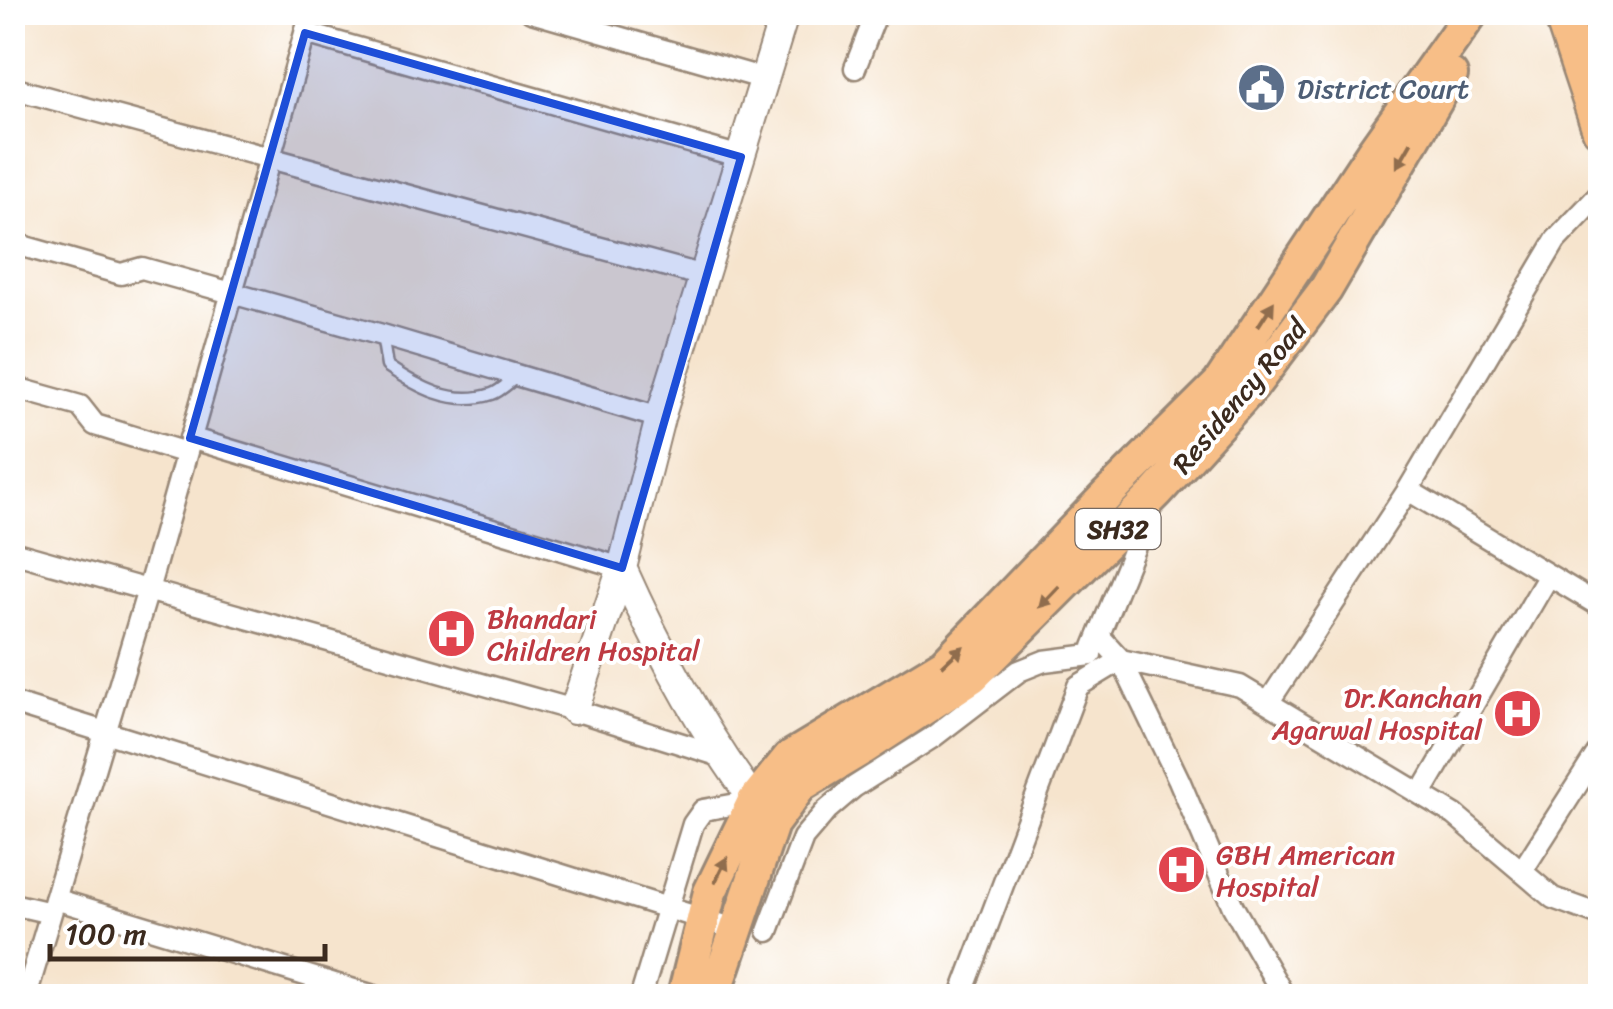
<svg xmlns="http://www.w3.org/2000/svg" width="1613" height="1009" viewBox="0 0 1613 1009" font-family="Sriracha,sans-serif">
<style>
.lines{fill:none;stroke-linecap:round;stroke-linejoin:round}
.service-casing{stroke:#988776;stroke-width:15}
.minor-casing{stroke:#988776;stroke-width:25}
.tertiary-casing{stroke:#988776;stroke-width:32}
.primary-casing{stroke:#988776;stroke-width:38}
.trunk-casing{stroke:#988776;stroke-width:40}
.service{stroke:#fff;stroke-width:10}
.minor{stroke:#fff;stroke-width:20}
.tertiary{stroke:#fff;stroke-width:28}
.primary{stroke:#f7be87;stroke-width:32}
.trunk{stroke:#f7be87;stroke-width:35}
.oneway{fill:#906d4d}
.marked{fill:#1d4ed8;fill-opacity:0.2;stroke:#1d4ed8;stroke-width:8;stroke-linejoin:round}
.labels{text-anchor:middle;stroke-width:8;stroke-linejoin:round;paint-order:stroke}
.shield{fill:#fff;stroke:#766a62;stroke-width:2.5}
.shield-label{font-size:25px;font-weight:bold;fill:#3b2a1e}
.service-label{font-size:28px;fill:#4e5e75;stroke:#fff;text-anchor:start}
.street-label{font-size:28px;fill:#3b2a1e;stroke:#fff}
.health-label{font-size:28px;fill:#be3a42;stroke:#fff;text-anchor:start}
</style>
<rect width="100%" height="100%" fill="#fff"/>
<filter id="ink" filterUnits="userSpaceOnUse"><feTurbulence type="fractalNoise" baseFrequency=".01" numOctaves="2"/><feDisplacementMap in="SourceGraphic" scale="20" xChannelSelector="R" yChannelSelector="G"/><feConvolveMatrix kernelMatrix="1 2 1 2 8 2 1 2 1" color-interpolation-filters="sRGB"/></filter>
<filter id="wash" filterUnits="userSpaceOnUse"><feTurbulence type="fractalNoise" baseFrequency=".0048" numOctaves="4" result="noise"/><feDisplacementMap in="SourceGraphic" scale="40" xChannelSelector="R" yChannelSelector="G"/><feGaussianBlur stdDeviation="2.25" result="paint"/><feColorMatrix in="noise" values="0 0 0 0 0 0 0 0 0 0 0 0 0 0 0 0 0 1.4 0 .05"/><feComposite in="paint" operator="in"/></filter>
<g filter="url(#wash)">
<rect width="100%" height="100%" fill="#f6e4cd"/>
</g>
<g filter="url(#ink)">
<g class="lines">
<defs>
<path id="service" d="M382 335 387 366C418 387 453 407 492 394 501 391 510 381 518 376"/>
<path id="minor" d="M531 12 765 79
M305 33 741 157
M855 68 877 12
M12 88 704 276
M12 243 121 274 142 268 382 335 660 418
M12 387 80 406 95 425 186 453
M190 438 622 568
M1408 490 1556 240 1600 194
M12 552 574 710 724 757
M1099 636 1121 660 1179 780 1233 907 1284 996
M1094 647 1151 507
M12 703 735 929
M1268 703 1408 490 1600 606
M1421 794 1549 575
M1522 871 1600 749
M55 899 374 996
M12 904 51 913
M768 931 803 838 827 810 854 787 933 737 1019 671 1044 661 1091 655
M26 996 148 590 311 12
M641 996 693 824 703 810 754 801
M961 996 1078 686 1121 660 1240 686 1455 815 1553 898 1600 915"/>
<path id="tertiary" d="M574 710 622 568
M765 815C707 740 660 653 622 568L660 418 785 12"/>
<path id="primary" d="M684 996 710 892 754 801 789 758 945 664 1108 494 1219 384 1372 153 1472 12
M714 996 772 824 801 785 863 748 973 676 1157 492 1252 387 1326 289 1451 75"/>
<path id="trunk" d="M1561 12 1600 129"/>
</defs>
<!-- service casing -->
<use href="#service" class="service-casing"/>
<!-- minor casing -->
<use href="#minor" class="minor-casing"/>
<!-- tertiary casing -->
<use href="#tertiary" class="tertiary-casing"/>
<!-- primary casing -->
<use href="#primary" class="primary-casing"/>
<!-- trunk casing -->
<use href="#trunk" class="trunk-casing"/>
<!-- service -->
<use href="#service" class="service"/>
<!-- minor -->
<use href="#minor" class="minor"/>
<!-- tertiary -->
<use href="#tertiary" class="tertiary"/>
<!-- primary -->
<use href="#primary" class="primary"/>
<!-- trunk -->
<use href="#trunk" class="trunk"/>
</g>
<!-- one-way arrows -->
<defs><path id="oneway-solid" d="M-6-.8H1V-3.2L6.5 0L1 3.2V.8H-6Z" transform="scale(2.5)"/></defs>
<g class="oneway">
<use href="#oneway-solid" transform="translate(1404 155) rotate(120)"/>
<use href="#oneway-solid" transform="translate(1266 314) rotate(-57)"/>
<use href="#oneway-solid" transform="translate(1049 597) rotate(134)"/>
<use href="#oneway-solid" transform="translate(953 656) rotate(-43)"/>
<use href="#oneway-solid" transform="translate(721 870) rotate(-64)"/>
</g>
</g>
<!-- marked area -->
<path class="marked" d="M305 33 741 157 622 568 190 438Z"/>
<!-- icons -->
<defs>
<symbol id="civic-disc" viewBox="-11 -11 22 22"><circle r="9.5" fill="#5c6f8a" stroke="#fff"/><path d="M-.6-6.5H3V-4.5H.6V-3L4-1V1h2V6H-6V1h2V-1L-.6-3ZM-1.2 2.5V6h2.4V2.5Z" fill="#fff"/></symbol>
<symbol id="hospital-disc" viewBox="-11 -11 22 22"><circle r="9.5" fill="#e0444e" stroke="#fff"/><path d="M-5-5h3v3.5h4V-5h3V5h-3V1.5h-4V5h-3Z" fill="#fff"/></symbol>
</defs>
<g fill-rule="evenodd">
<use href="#civic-disc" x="1234" y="60" width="55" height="55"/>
<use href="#hospital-disc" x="424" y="606" width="55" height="55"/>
<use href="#hospital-disc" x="1490" y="686" width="55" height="55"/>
<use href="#hospital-disc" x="1154" y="842" width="55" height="55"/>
</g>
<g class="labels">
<!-- shield labels -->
<rect class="shield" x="1075.5" y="509" width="85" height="40" rx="8"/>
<g class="shield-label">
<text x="1118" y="538">SH32</text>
</g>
<!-- service labels -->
<g class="service-label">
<text x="1297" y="98">District Court</text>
</g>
<!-- street labels -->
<g class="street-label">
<text transform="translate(1239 396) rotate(-50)" y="10">Residency Road</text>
</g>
<!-- health labels -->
<g class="health-label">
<text x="487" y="628">Bhandari<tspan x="487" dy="32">Children Hospital</tspan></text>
<text x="1482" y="707" text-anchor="end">Dr.Kanchan<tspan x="1482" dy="32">Agarwal Hospital</tspan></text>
<text x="1216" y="864">GBH American<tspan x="1216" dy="32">Hospital</tspan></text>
</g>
</g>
<!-- margin -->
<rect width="1613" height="1009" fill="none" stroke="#fff" stroke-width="50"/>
<!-- scale -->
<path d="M50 944v15h275v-15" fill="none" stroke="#3b2a1e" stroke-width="5"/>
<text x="65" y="944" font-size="30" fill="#3b2a1e" stroke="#ffffff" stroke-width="8" paint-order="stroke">100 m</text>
</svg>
